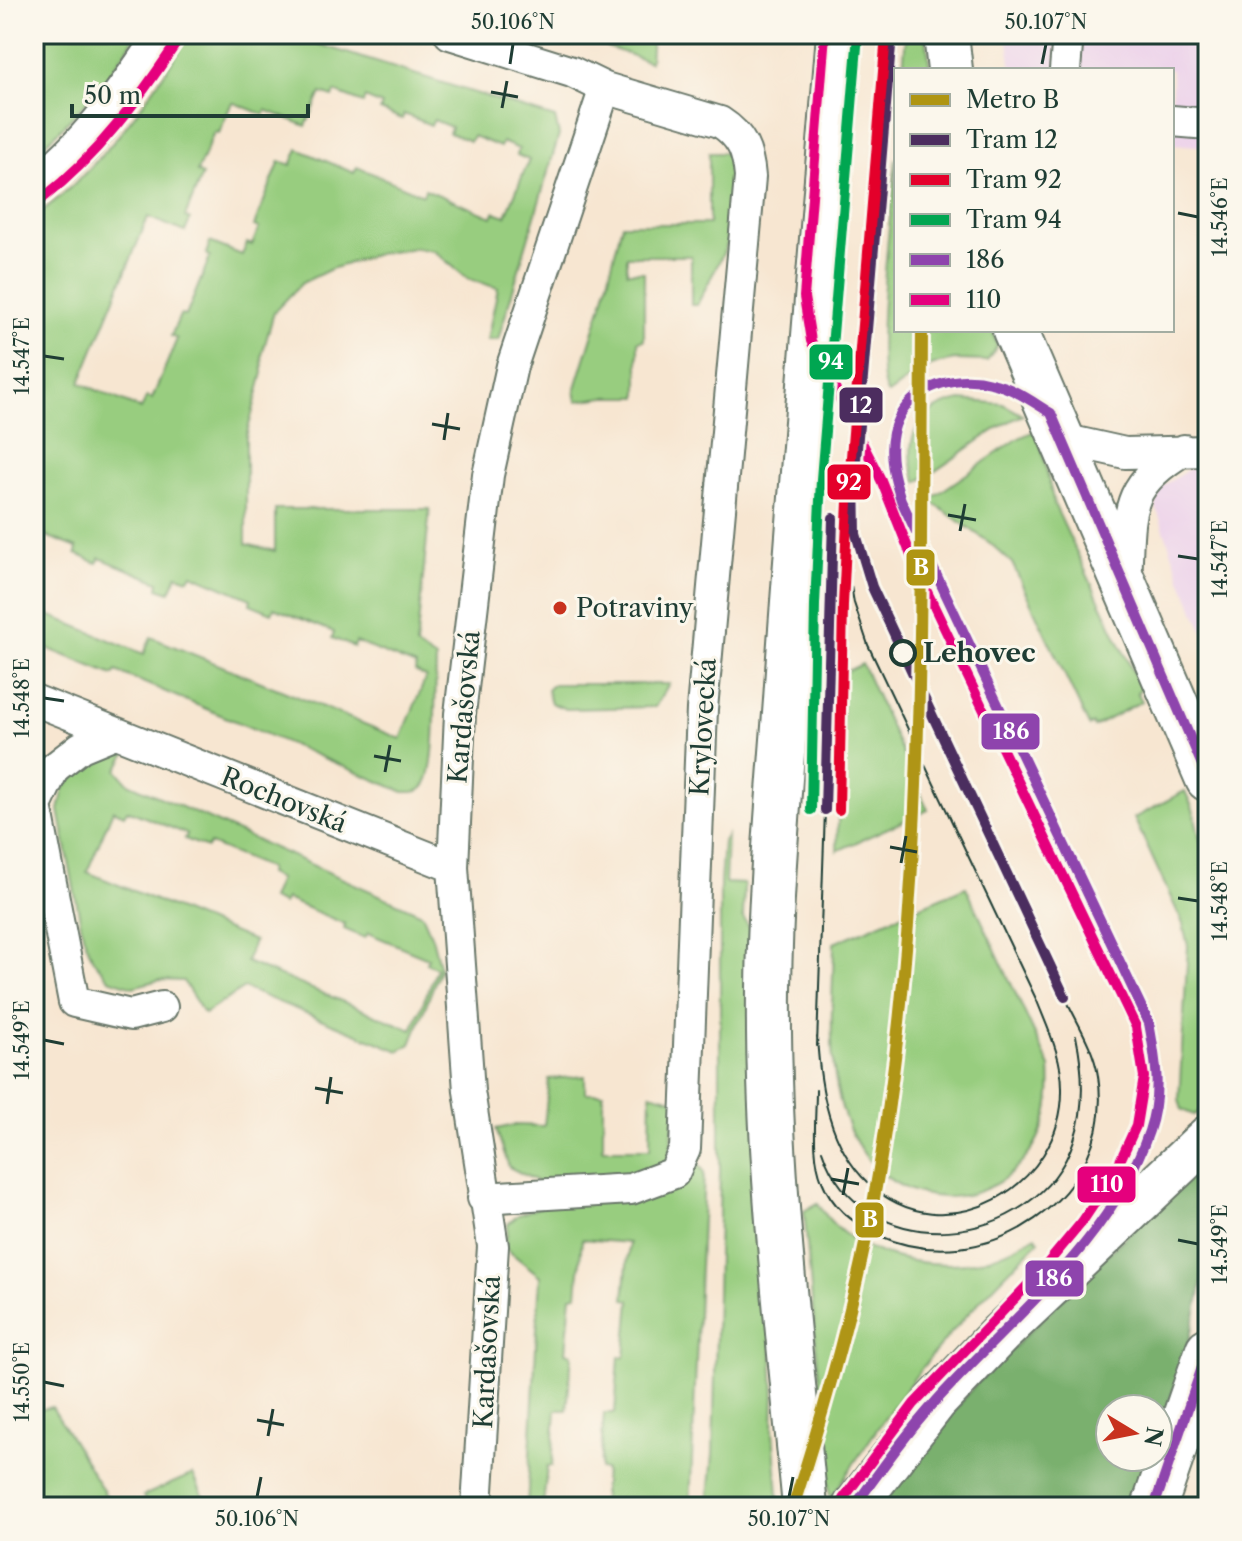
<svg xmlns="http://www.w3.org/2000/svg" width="1242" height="1541" viewBox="0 0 1242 1541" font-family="'Libre Caslon Text',serif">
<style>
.built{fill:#ecd1ea}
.green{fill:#98cd7f;stroke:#5c855a;stroke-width:2;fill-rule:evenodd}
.forest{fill:#7ab06e;stroke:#4c7651;stroke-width:2}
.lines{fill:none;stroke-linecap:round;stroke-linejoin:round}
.minor-casing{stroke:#6b786b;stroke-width:34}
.tertiary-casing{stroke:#6b786b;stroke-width:42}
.secondary-casing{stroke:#6b786b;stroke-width:46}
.primary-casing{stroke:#6b786b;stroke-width:48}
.minor{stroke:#fff;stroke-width:30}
.tertiary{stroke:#fff;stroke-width:38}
.secondary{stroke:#fff;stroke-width:42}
.primary{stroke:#fff;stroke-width:44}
.tram{stroke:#1f3d34;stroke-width:2}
.bus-1-casing{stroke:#fbf7ec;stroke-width:16}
.bus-2-casing{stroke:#fbf7ec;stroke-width:16}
.bus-1{stroke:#8e44ad;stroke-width:10}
.bus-2{stroke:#e5007d;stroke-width:10}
.tram-1-casing{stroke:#fbf7ec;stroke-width:16}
.tram-2-casing{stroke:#fbf7ec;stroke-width:16}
.tram-3-casing{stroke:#fbf7ec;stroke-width:16}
.tram-1{stroke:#4c2d5f;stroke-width:10}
.tram-2{stroke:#e4002b;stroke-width:10}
.tram-3{stroke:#00a651;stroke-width:10}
.metro-1-casing{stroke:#fbf7ec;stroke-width:18}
.metro-1{stroke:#af9512;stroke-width:12}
.ticks{fill:none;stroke:#1f3d34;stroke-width:3}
.poi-dot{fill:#c8321e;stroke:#fbf7ec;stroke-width:3}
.stop-dot{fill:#fbf7ec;stroke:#1f3d34;stroke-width:4}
.labels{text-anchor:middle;stroke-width:6;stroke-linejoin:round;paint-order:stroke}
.poi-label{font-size:26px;fill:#1f3d34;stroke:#fbf7ec;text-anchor:start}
.stop-label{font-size:26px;font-weight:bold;fill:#1f3d34;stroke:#fbf7ec;text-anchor:start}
.street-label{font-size:26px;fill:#1f3d34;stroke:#fbf7ec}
.line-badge{stroke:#fbf7ec;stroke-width:3}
.badge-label{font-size:22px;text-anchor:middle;font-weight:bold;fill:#fff}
.neatline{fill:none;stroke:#1f3d34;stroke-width:3}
.ticks-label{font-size:20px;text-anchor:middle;fill:#1f3d34}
</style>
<rect width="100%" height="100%" fill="#fbf7ec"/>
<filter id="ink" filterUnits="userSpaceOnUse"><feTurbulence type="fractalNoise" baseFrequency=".0125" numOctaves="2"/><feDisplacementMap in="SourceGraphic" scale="16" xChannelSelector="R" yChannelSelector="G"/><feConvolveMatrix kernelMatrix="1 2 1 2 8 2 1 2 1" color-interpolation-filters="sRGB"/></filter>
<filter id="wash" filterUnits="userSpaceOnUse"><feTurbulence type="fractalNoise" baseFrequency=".006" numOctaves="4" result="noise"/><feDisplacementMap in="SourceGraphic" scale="32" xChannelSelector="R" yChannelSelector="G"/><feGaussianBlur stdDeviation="1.8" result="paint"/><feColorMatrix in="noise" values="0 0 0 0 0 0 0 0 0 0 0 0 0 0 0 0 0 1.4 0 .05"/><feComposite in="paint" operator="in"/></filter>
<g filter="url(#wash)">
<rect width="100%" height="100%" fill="#f7e6d1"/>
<!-- built -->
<path class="built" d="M1007 34H1208V147L1172 144V70H1012Z
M1208 466V642L1181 579 1156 507 1160 488 1189 469Z"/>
<!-- green -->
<path class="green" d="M34 34H137C109 79 74 119 34 154Z
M190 34H286L555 118 559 135 498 340H487L498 288 468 279 434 251 415 248 377 254 331 269 302 283 274 312 262 355 263 373 246 437V544L275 551V509H430L416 646 436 659C435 683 437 768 426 784 421 793 412 792 404 792L116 671 113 675 34 643V609L144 654 151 637 401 739 426 677 415 672 416 666 356 642 354 647 332 638 334 632 274 608 272 613 250 604 251 599 192 574 189 579 177 575 170 592 158 588 159 582 100 558 97 563 76 554 77 548 34 531V450L37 443 34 441V397L39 399 42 386 34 373V217C101 169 146 102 190 34ZM335 92 363 103 365 98 382 105 380 110 402 119 404 114 431 125 434 120 451 127 449 133 470 141 473 136 500 147 502 142 519 149 517 155 529 160 506 216 494 212 492 217 425 189 423 195 357 167 354 173 298 149 291 165 280 161 254 226 259 228 252 245 247 243 242 255 210 242 206 254 210 257 186 316 180 315 171 336 177 339 152 399 147 397 141 409 80 383 148 217 185 232 190 220 185 217 202 175 197 172 214 132 219 133 232 102 264 115 266 110 306 126 321 93 333 97Z
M572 34H652L650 62 571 34Z
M906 34H926L930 70H903Z
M709 153H732C751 216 724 250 697 305H691V256H627V272H644V340L638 341V397H605L577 401 575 391 603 301 622 224H709Z
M896 158V330H993L997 347 987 361 955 360 940 363 923 369 888 394C870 376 893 194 896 158Z
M961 400 1003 404 1023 415C985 431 954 462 917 482 902 440 916 409 961 400Z
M1034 431 1041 446 1054 504 1141 689 1137 692 1142 701 1094 727 1093 724 1089 726 1012 563 990 543 929 500 1019 438Z
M862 664 928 810 837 851 843 673Z
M553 684H669L655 707 566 709 551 703 547 690Z
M127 752 117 770 128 783 422 914 432 937 440 969 411 1044 399 1051 244 988 204 1014 183 981 159 980 133 987 109 979 93 960 83 935 59 810 64 788 83 765 108 753ZM113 810 124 815 127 810 187 834 185 839 207 848 210 844 269 868 268 874 279 879 271 899 283 904 286 899 345 924 344 929 365 938 368 933 428 958 426 963 437 968 412 1030 246 962 254 941 87 872Z
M1185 791 1193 809 1208 873V1105L1194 1115 1182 1110 1179 1099 1188 946 1183 924 1134 818Z
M727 835 725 883 744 884 743 918 753 933 774 1395 773 1432 779 1507H708L713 1455 720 1174V884L723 841Z
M966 887 1050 1067C1051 1083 1051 1099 1047 1115 1020 1213 899 1227 853 1136 823 1077 833 1007 834 943Z
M585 1076V1093H603V1149H650L651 1093 676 1100 669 1163 646 1175 540 1183 509 1167 496 1129 515 1125 544 1126 549 1079Z
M695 1161 704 1171 690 1507H602L605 1470 600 1469 604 1413H615L619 1357H625L630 1300 624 1299 629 1243 582 1239 577 1295 571 1296 566 1352 572 1354 567 1410H556L552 1466H547L543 1507H527L540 1276 505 1248 508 1224 518 1215 531 1210Z
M818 1203C844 1252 914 1268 966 1263 991 1260 1014 1249 1036 1236L1039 1241C998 1282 957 1323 922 1368 889 1410 859 1455 830 1500L804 1211Z
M52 1407 113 1507H34V1411Z
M193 1474 208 1507H148L143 1496Z"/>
<!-- forest -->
<path class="forest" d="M1208 1155C1208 1177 1209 1200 1208 1222 1205 1293 1185 1365 1158 1431V1409H1110V1457H1147L1126 1507H879L974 1386Z"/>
</g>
<g filter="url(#ink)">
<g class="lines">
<defs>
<path id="minor" d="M450 34 572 72 605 88 512 366 488 475 460 714 453 867 469 1091 493 1246 477 1507
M1065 70 1068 34
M1172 121 1208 124
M1062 439 1125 453 1208 451
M1126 581C1130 515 1121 487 1184 450
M34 700 453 867
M34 795 74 1002 131 1015 162 1007
M36 806 54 768 81 747 115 733
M483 1198 631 1189 674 1173 685 1149 702 709 750 177C748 152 742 136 720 122L605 88"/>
<path id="tertiary" d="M34 187C89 148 128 89 165 34"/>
<path id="secondary" d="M854 1507 936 1401 1000 1334 1208 1137"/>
<path id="primary" d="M946 34 950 70
M1015 330 1208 779
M805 1507C789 1335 767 1162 769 989 770 892 779 796 786 700 801 478 821 256 839 34
M1154 1507 1208 1350"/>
</defs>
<!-- minor casing -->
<use href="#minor" class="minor-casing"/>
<!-- tertiary casing -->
<use href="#tertiary" class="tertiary-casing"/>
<!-- secondary casing -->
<use href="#secondary" class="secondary-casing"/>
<!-- primary casing -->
<use href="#primary" class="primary-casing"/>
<!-- minor -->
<use href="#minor" class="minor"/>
<!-- tertiary -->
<use href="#tertiary" class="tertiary"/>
<!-- secondary -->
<use href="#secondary" class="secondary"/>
<!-- primary -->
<use href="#primary" class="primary"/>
<!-- tram -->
<path class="tram" d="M817 1037C820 1088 829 1146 868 1183 945 1256 1064 1186 1062 1088 1062 1057 1048 1029 1037 1001L868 645 854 603 849 574 855 472
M817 1046 825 810
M816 1090C816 1119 811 1154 822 1181 832 1207 854 1224 878 1235 985 1284 1117 1196 1098 1076 1094 1048 1076 1021 1065 997
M822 1150C861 1268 1037 1251 1074 1140 1085 1107 1083 1069 1076 1036"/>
<defs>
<path id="bus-1" d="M854 1507C880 1471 906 1434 936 1401 1011 1318 1112 1241 1149 1131 1162 1092 1156 1061 1149 1023L901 500C894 478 888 455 893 433 903 390 951 372 991 383 1014 388 1031 401 1051 413L1208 779
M1154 1507 1208 1350"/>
<path id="bus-2" d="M825 34 804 297 811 341 881 480 918 573 1136 1027 1144 1077 1136 1126 1114 1174 1082 1222 1043 1269 914 1404 843 1499
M43 198C98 155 138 100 177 42"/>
</defs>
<!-- bus-1 casing -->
<use href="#bus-1" class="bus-1-casing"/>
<!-- bus-2 casing -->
<use href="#bus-2" class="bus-2-casing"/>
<!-- bus-1 -->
<use href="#bus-1" class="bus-1"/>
<!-- bus-2 -->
<use href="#bus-2" class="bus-2"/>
<defs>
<path id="tram-1" d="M892 34 855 472 856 534 872 587 1065 997
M825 810 833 518"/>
<path id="tram-2" d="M839 810 843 605 849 481 886 35"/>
<path id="tram-3" d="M811 810 815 605 821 479 858 34"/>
</defs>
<!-- tram-1 casing -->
<use href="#tram-1" class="tram-1-casing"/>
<!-- tram-2 casing -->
<use href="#tram-2" class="tram-2-casing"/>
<!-- tram-3 casing -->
<use href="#tram-3" class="tram-3-casing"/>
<!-- tram-1 -->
<use href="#tram-1" class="tram-1"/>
<!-- tram-2 -->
<use href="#tram-2" class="tram-2"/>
<!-- tram-3 -->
<use href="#tram-3" class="tram-3"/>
<defs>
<path id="metro-1" d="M793 1507C826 1405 855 1303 874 1198 926 912 920 619 922 330"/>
</defs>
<!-- metro-1 casing -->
<use href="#metro-1" class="metro-1-casing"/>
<!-- metro-1 -->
<use href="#metro-1" class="metro-1"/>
</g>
</g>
<!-- ticks -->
<path class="ticks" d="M510 64 513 44M1042 64 1046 44M491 92 518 97M502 108 507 81M1178 213 1198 217M44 356 64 359M432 424 460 429M444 440 448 413M948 515 976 520M960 531 965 504M1178 556 1198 559M44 698 64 701M374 756 401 761M385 772 390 745M890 847 917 852M901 863 906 836M1178 898 1198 901M44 1040 64 1044M315 1088 343 1093M327 1104 331 1077M831 1179 859 1184M843 1195 848 1168M1178 1240 1198 1244M44 1382 64 1386M257 1420 284 1425M268 1436 273 1409M257 1497 261 1477M789 1497 793 1477"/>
<!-- markers -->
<circle class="poi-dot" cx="560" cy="608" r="8"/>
<circle class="stop-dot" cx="903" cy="653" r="12"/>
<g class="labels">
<!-- poi labels -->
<g class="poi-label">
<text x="576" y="617">Potraviny</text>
</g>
<!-- stop labels -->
<g class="stop-label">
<text x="923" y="662">Lehovec</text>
</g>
<!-- street labels -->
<g class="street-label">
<text transform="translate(464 707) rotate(-85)" y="9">Kardašovská</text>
<text transform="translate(703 727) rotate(-87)" y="9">Krylovecká</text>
<text transform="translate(284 800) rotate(22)" y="9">Rochovská</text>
<text transform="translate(487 1352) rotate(-87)" y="9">Kardašovská</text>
</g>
</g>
<g class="line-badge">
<rect x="808" y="343" width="46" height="38" rx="8" fill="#00a651"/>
<rect x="838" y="386" width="46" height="38" rx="8" fill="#4c2d5f"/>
<rect x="826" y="463" width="46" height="38" rx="8" fill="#e4002b"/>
<rect x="905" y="548" width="31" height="39" rx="8" fill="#af9512"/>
<rect x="980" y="712" width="61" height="39" rx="8" fill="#8e44ad"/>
<rect x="1076" y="1165" width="61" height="39" rx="8" fill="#e5007d"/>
<rect x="854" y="1201" width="31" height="38" rx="8" fill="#af9512"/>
<rect x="1024" y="1259" width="61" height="39" rx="8" fill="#8e44ad"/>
</g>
<g class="badge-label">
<text x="831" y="369">94</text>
<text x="861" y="413">12</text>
<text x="849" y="490">92</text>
<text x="921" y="575">B</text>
<text x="1011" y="739">186</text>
<text x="1107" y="1192">110</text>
<text x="870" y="1227">B</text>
<text x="1054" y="1286">186</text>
</g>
<!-- margin -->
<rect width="1242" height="1541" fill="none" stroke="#fbf7ec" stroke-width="88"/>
<!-- legend -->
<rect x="894" y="68" width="280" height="264" fill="#fbf7ec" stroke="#a3ada2" stroke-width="2"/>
<rect x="910" y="94" width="40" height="12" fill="#af9512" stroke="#a3ada2" stroke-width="2"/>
<text x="966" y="108" font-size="24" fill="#1f3d34">Metro B</text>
<rect x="910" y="134" width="40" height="12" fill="#4c2d5f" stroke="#a3ada2" stroke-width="2"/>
<text x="966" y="148" font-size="24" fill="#1f3d34">Tram 12</text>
<rect x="910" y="174" width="40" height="12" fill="#e4002b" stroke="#a3ada2" stroke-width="2"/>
<text x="966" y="188" font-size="24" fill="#1f3d34">Tram 92</text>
<rect x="910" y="214" width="40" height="12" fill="#00a651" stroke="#a3ada2" stroke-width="2"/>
<text x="966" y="228" font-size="24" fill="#1f3d34">Tram 94</text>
<rect x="910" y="254" width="40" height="12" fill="#8e44ad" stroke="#a3ada2" stroke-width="2"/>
<text x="966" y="268" font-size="24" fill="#1f3d34">186</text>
<rect x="910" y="294" width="40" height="12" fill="#e5007d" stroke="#a3ada2" stroke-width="2"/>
<text x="966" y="308" font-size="24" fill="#1f3d34">110</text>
<!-- north arrow -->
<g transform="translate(1134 1433) rotate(100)"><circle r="38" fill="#fbf7ec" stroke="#a3ada2" stroke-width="2"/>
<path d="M0-6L14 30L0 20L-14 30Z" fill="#c8321e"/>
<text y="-12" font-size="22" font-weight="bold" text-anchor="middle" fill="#1f3d34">N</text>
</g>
<!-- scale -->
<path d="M72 104v12h236v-12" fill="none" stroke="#1f3d34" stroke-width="4"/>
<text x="84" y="104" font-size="24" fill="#1f3d34" stroke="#fbf7ec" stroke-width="6" paint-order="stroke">50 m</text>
<rect x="44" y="44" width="1154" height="1453" class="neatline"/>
<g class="ticks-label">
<text x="513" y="29">50.106°N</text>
<text x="1046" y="29">50.107°N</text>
<text transform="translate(1220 217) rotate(-90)" y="7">14.546°E</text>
<text transform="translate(22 356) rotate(-90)" y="7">14.547°E</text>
<text transform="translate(1220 559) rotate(-90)" y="7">14.547°E</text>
<text transform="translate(22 698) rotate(-90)" y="7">14.548°E</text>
<text transform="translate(1220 901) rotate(-90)" y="7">14.548°E</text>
<text transform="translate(22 1040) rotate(-90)" y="7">14.549°E</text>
<text transform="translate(1220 1244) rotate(-90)" y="7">14.549°E</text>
<text transform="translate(22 1382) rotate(-90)" y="7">14.550°E</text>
<text x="257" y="1526">50.106°N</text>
<text x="789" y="1526">50.107°N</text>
</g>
</svg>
